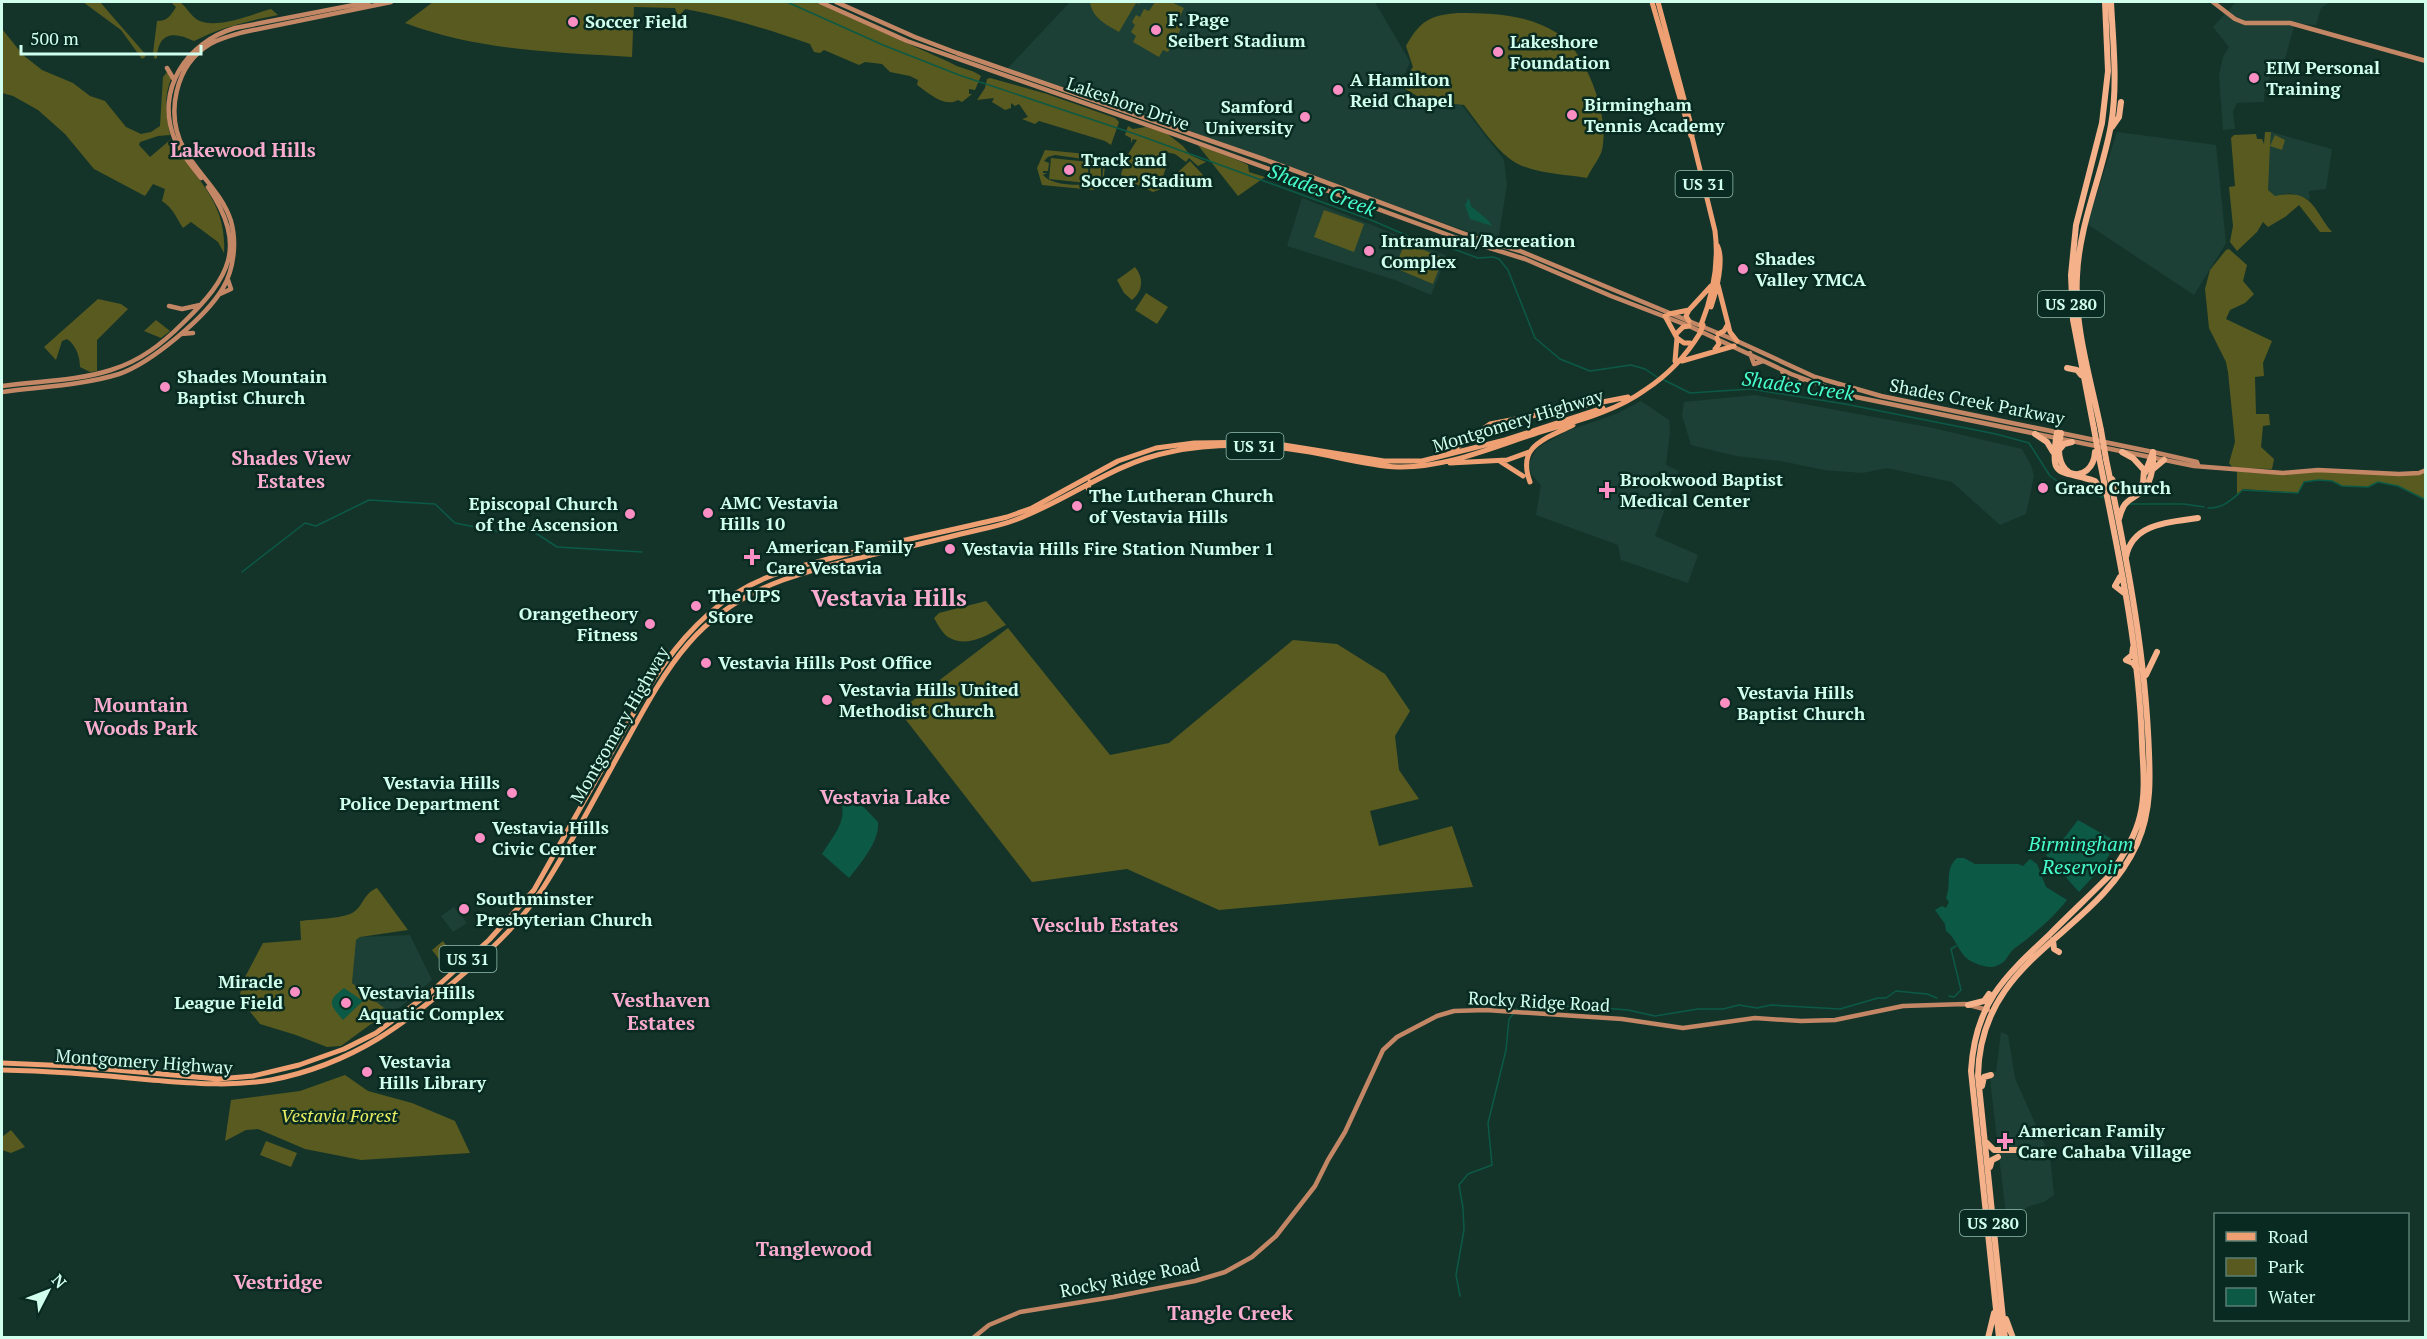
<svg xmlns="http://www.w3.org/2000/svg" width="2427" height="1339" viewBox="0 0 2427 1339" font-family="'PT Serif',serif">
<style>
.built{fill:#1c4035}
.green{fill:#595a1f;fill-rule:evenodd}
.water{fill:#0c5a46}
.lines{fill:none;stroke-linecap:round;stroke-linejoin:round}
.stream{stroke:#0c5a46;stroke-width:1.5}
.secondary{stroke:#c48765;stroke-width:4.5}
.primary{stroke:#eea073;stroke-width:5}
.trunk{stroke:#f4b18a;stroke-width:6}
.primary-bridge{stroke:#eea073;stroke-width:5}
.trunk-bridge{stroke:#f4b18a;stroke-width:6}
.poi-dot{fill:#fb8fc4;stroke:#092a21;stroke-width:2}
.labels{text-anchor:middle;stroke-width:5;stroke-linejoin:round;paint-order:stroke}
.shield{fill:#092a21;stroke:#94bfb0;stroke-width:1.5}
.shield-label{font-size:16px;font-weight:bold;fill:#d0ffed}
.poi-label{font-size:18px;font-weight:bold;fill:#d0ffed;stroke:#092a21;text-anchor:start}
.street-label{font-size:18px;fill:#d0ffed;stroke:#092a21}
.park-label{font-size:18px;font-style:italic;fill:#ebee61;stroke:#092a21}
.neighbourhood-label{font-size:20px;font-weight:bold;fill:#f9accf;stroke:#092a21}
.water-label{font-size:20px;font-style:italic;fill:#47fecd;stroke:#092a21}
.district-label{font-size:24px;font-weight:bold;fill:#f9accf;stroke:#092a21}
</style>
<rect width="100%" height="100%" fill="#14342a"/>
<!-- built -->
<path class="built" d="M1070 2H1375L1410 62 1400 86 1424 103 1461 104 1504 160 1507 185 1498 240 1475 234 1006 70Z
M2236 2H2330L2321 8 2316 25 2295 23 2286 55 2282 65 2271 75 2264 94V102L2237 103 2233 111 2235 129 2223 130 2219 75 2223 57 2229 47 2213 27Z
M2117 132 2216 145 2226 243 2194 295 2087 224Z
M2271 132 2332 149 2326 189 2309 191 2310 200 2290 193 2275 196 2267 190Z
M1302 198 1367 223 1447 256 1431 295 1395 280 1287 246Z
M1755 395 1933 428 2022 449 2031 465 2034 476 2026 514 2000 525 1952 482 1887 468 1863 473 1824 470 1781 461 1736 456 1691 445 1682 415 1684 402Z
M1641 401 1669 420 1670 431 1666 465 1679 471 1655 536 1698 555 1688 583 1621 560 1618 545 1536 515 1541 485 1532 475 1528 465 1537 448 1567 431 1616 414Z
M454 907 467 923 453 932 441 916Z
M410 935 432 980 392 1014 352 983 354 949 356 940 360 937Z
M2001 1032 2008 1035 2015 1078 2050 1157 2054 1195 2044 1202 2027 1207 2017 1222 2007 1223 1991 1088 1990 1073 1996 1072Z"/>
<!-- green -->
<path class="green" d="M83 2H100C115 20 131 37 146 55L145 57 142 59 121 30Z
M171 2H180C185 6 191 15 196 19 214 31 252 14 271 9L278 15C248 21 221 27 194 41 174 31 158 32 157 58L155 59 153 53 157 21C168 21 171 15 176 7Z
M433 2H815L949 62C962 70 970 68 981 76L975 90 969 89V94H972L962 102 958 100C944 108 929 93 917 85L918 80 910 76 890 72 882 64 865 62 859 65 824 50 820 53 814 52 810 44C768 29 728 17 685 9L681 14H677L675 8 634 7 632 57C553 52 480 51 405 23Z
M1090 2H1141L1139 4 1136 3 1119 32C1107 25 1092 18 1090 2Z
M1155 2H1171L1184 8 1176 25 1181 28 1177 37 1179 38 1176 45 1173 43 1168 52 1163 50 1159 57 1133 42 1136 36 1131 32 1135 25 1132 22 1136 15 1140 17 1144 9 1149 11Z
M1458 13C1491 13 1528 14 1557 33 1586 52 1610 115 1602 150 1600 158 1591 169 1587 178 1563 174 1530 174 1510 159 1492 145 1478 123 1464 105L1424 100 1405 89V78L1413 67 1406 46C1420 21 1430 15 1458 13Z
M2 29 23 55 42 70 73 83 90 96 105 101 126 127 141 134 151 132 160 126 163 77 167 72H169L172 77C163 96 166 115 170 135L158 136 140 142 139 145 150 157 170 140C197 180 227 202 224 253L218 242 191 222 183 228C175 216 174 209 162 201L165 189 153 184 145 196 94 169 65 134 38 110 13 96 2 93Z
M990 78 1047 94 1115 118 1119 122 1111 145 1105 141 1039 121 1035 124 1022 119 1028 117 1019 104 1015 106 1011 103V108L1005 110 992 102 994 98 977 100 985 88 987 79Z
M1128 126 1133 129 1146 127 1166 133 1183 146 1190 155 1206 162 1198 166 1189 158 1186 162 1175 154 1166 152 1168 161 1160 186 1161 189 1153 192 1123 178 1121 174 1127 156 1137 140 1133 139 1131 143V138L1125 135Z
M2265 132H2271L2270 146 2275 135 2285 140 2282 150 2270 146 2268 190 2275 196C2313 188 2313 210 2332 232H2320L2299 205 2285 217 2268 227 2263 222 2257 232 2237 251 2230 242 2233 226 2229 187 2235 186 2231 138 2234 135 2256 134 2257 139H2262L2264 144Z
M1197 144 1242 162 1248 165 1249 172 1265 177 1238 196Z
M1045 150 1097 155 1100 165 1105 166 1102 191 1103 167H1101V176L1094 190 1042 185 1037 168ZM1055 155 1091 160 1089 184C1076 186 1051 185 1043 175L1047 173H1043V171H1048L1049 163 1044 161 1048 157Z
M1051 158 1089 162 1087 183 1049 179Z
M1190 161 1203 175 1187 189 1175 175Z
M1324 210 1364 224 1354 252 1314 237Z
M1405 242 1443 258 1433 284 1395 268Z
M2229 249 2247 265 2243 281 2254 294 2245 303 2230 310 2226 319 2272 341 2263 363 2264 376 2255 377 2256 414H2269L2270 425 2263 426 2261 447 2274 459 2272 469 2233 468 2229 463 2235 442 2228 372 2226 362 2209 328 2205 289 2210 270 2226 250Z
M1135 267C1144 278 1143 291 1132 300L1124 293 1117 280Z
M1146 293 1168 307 1157 324 1135 310Z
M98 299 121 304 128 309 97 340V371L90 372 80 367C80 357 76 345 67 339L62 341 56 360 44 347Z
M156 320 170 331 161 338 144 331Z
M2237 471C2266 475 2293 471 2322 471 2356 472 2391 478 2425 473V500L2398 486 2378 482 2368 487 2342 486 2332 481H2304L2298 493 2243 489 2237 494Z
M986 601 1006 625C989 634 968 649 948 637 942 633 937 623 934 618L939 613Z
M1008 628 1110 755 1169 743 1293 640 1337 644 1385 674 1410 711 1395 736 1399 770 1419 799 1370 811 1379 846 1452 826 1473 887 1219 910 1127 869 1032 882 899 711Z
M377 888 408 930 360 937 356 940 352 983 392 1014 371 1024 341 1046 327 1047 296 1035 260 1024 239 998 244 979 263 943 301 940 300 921C313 919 346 919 355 911 364 904 364 893 377 888Z
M443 941 450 951 439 959 432 950Z
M345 1075 368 1091 412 1103 455 1121 470 1153 361 1160 305 1149 258 1129 246 1130 225 1141 231 1100 300 1091Z
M11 1130 25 1147 11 1153 2 1150V1137Z
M266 1141 297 1153 291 1167 260 1155Z"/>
<!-- water -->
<path class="water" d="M1469 198 1471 206C1477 212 1489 219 1492 226L1470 219 1465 205Z
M835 792 851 794 878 822C880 841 860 864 849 878L822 854C835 833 853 815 835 792Z
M2078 820 2117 842 2101 868 2079 892 2046 855 2065 837Z
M1957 858H1964L1975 864H2018L2023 866 2030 859 2037 864 2046 887 2067 900C2052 919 2035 933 2015 948 2007 954 2008 962 1996 966 1988 969 1976 964 1969 960 1958 953 1956 937 1946 931L1945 924 1935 910 1942 906 1946 908 1949 902 1946 898C1952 883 1944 870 1957 858Z
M344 988 363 1001 343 1020C329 1004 327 1001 344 988Z"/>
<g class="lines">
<!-- stream -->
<path class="stream" d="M787 2 883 45 959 75 1138 135 1371 220 1415 239H1426L1478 258 1493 257 1499 259 1508 270 1535 338 1560 359 1590 371 1631 365 1645 369 1657 377
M1662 379 1690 393 1751 389 1845 404 1996 434 2029 443 2050 476 2064 486 2103 497
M2127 504H2184L2204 507
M2208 508C2223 509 2232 499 2243 490L2298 493 2304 482 2318 480 2332 481 2342 486 2368 487 2378 482 2398 486 2426 500
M242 572 305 523 316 526 369 500 435 504 455 523 501 532 528 528 557 547 642 552
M1949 996 1954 997 1961 990 1951 949 1956 946
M1517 1009 1541 1006 1589 1007 1628 1010 1655 1016 1698 1009H1723L1739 1005 1757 1008 1771 1005 1840 1009 1878 998H1886L1896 991 1927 994 1937 998
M1460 1296 1456 1275 1464 1230 1463 1208 1459 1185 1468 1174 1492 1165 1488 1123 1506 1050 1509 1019 1514 1013"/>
<!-- secondary -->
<path class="secondary" d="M820 2 907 41 1176 135 1454 237 1525 259 1611 296 1689 326 1791 374 1851 396 2194 466 2283 473 2318 470 2399 474 2419 473 2426 470
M836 2 915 37 957 53 1266 160 1476 238 1520 251 1737 341 1815 377 1881 396 2153 452 2197 462 2198 465
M2213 2 2235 19 2245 23H2290L2426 61
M167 68 173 78
M201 178C192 166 181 154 175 140 154 90 187 42 235 28L369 2
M220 294 231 289 228 280
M169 306 182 309 200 305
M181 334 193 333
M1750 353 1754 364 1763 361
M1782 371 1790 384
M2 386C37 381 77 381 111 370 140 361 162 344 183 323 230 277 248 247 208 187
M1789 388 1804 379
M2 392C39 387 84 385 119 374 151 363 206 317 223 288 234 269 237 242 231 221 222 193 198 174 184 149 165 114 175 65 210 44 221 38 233 35 244 32L391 2
M973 1338 989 1325 1020 1312 1113 1297 1195 1281 1225 1272 1252 1257 1276 1236 1315 1186 1328 1160 1345 1132 1383 1050 1397 1037 1437 1016 1454 1011 1486 1010 1622 1019 1683 1028 1755 1018 1801 1021 1835 1020 1903 1006 1965 1004 1988 1010"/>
<!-- primary -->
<path class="primary" d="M1652 2 1691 136
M1658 2 1692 129V137L1715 231C1719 262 1713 295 1701 325
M1718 285 1730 332 1737 341
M1711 307C1716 292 1725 259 1717 245
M1669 314 1689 310 1711 286
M1665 316 1677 338 1675 361
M1689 321 1686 316 1689 310
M1676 334 1683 327 1689 326
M1718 334 1724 331 1728 324
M1677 338 1684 343H1690
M1715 349 1719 344 1717 338
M1682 361 1734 346
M1449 453 1490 424 1628 397
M1501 462 1523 476
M1450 463 1507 460 1529 452
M1090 482 1088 488 1091 494
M1530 482C1516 445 1546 439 1573 425
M2 1063 71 1066 218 1079 253 1076 299 1065 344 1049 376 1033 432 991 489 940 534 890 645 693C669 654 697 618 736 593 770 572 806 565 843 555 897 541 953 530 1007 517L1032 508 1118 461 1156 448 1194 443 1265 442 1384 461H1422L1505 440 1603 408
M2 1070C52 1071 101 1075 151 1080 192 1083 230 1087 271 1080 354 1064 407 1023 469 969 496 945 523 919 543 888 574 840 599 789 627 740 668 665 698 611 783 580 839 560 899 550 957 535 976 530 997 527 1015 520 1069 500 1113 463 1170 452 1216 442 1264 444 1310 452 1339 457 1368 466 1398 467 1445 468 1491 448 1534 434 1572 422 1613 413 1645 390 1668 375 1686 356 1700 333"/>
<!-- trunk -->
<path class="trunk" d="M2112 127 2119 117 2121 102
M2067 368 2077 370 2081 375
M2094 429 2073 320 2071 275 2076 225 2102 123 2108 71 2105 2
M2101 430C2091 380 2074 327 2077 276 2079 224 2102 176 2111 125 2118 84 2113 42 2111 2
M2057 432C2049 480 2058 469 2095 481L2103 492
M2061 433C2049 483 2093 485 2095 452
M2035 434 2047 442 2053 452
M2059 450 2064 444 2072 442
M2152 470 2164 460
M2145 473 2153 452
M2112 479C2119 495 2132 496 2143 483L2144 470 2133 458 2122 452
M2119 519C2125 495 2132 503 2145 488 2152 480 2154 462 2153 452
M2126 557C2132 523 2170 522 2198 518
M2120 577 2115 586 2124 593
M2133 647 2132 655 2126 660 2133 663 2137 669
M2146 675 2157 652
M2053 940 2054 949 2059 952
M1968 1005 1984 1001 1989 994
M1982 1086 1984 1077 1991 1075
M1986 1142 1994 1150H2017
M1990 1167 1992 1160 1998 1157
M2006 1319 2013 1338
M1988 1338 1994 1313
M1999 1338 1971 1071C1975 1004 2003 978 2049 935 2069 915 2089 896 2109 876 2122 858 2135 838 2140 816 2146 792 2143 767 2142 743 2139 646 2118 551 2099 457
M2005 1338 1978 1076C1980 955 2095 937 2137 844 2153 808 2150 771 2148 732 2143 640 2125 550 2106 459"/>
<!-- primary-bridge -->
<path class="primary-bridge" d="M1700 333 1703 325"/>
<!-- trunk-bridge -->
<path class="trunk-bridge" d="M2094 429 2099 457
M2101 430 2106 459"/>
</g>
<!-- markers -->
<g class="poi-dot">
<circle cx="573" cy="22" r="6"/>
<circle cx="1156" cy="30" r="6"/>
<circle cx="1498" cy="52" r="6"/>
<circle cx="2254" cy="78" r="6"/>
<circle cx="1338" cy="90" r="6"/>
<circle cx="1572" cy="115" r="6"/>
<circle cx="1305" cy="117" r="6"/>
<circle cx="1069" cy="170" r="6"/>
<circle cx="1369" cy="251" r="6"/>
<circle cx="1743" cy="269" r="6"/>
<circle cx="165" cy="387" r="6"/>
<circle cx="2043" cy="488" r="6"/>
<path d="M1604 481h6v6h6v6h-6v6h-6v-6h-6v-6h6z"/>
<circle cx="1077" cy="506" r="6"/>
<circle cx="708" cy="513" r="6"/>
<circle cx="630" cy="514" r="6"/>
<circle cx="950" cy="549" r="6"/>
<path d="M749 548h6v6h6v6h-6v6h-6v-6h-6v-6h6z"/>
<circle cx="696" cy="606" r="6"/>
<circle cx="650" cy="624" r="6"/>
<circle cx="706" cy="663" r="6"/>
<circle cx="827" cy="700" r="6"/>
<circle cx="1725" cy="703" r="6"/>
<circle cx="512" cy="793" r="6"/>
<circle cx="480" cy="838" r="6"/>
<circle cx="464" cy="909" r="6"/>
<circle cx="295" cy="992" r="6"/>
<circle cx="346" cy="1003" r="6"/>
<circle cx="367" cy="1072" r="6"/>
<path d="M2002 1132h6v6h6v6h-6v6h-6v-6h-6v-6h6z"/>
</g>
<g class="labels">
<!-- shield labels -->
<g class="shield">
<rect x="1675.5" y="171" width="57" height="26" rx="4.5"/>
<rect x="2038" y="291" width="66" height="26" rx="4.5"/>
<rect x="1226.5" y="433" width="57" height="26" rx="4.5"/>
<rect x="439.5" y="946" width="57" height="26" rx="4.5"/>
<rect x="1960" y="1210" width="66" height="26" rx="4.5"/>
</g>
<g class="shield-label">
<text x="1704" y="190">US 31</text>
<text x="2071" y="310">US 280</text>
<text x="1255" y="452">US 31</text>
<text x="468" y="965">US 31</text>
<text x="1993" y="1229">US 280</text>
</g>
<!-- poi labels -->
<g class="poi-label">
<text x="1168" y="26">F. Page<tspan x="1168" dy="21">Seibert Stadium</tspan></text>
<text x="585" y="28">Soccer Field</text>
<text x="1510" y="48">Lakeshore<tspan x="1510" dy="21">Foundation</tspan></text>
<text x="2266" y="74">EIM Personal<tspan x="2266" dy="21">Training</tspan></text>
<text x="1350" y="86">A Hamilton<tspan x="1350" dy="21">Reid Chapel</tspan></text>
<text x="1584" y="111">Birmingham<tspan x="1584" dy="21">Tennis Academy</tspan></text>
<text x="1293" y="113" text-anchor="end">Samford<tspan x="1293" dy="21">University</tspan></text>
<text x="1081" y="166">Track and<tspan x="1081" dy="21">Soccer Stadium</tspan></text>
<text x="1381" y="247">Intramural/Recreation<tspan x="1381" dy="21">Complex</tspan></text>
<text x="1755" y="265">Shades<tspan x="1755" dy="21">Valley YMCA</tspan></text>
<text x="177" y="383">Shades Mountain<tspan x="177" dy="21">Baptist Church</tspan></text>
<text x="1620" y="486">Brookwood Baptist<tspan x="1620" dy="21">Medical Center</tspan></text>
<text x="2055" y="494">Grace Church</text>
<text x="1089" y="502">The Lutheran Church<tspan x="1089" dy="21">of Vestavia Hills</tspan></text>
<text x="720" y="509">AMC Vestavia<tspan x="720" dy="21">Hills 10</tspan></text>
<text x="618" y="510" text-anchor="end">Episcopal Church<tspan x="618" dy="21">of the Ascension</tspan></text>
<text x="766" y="553">American Family<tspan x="766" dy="21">Care Vestavia</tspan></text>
<text x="962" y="555">Vestavia Hills Fire Station Number 1</text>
<text x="708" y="602">The UPS<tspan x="708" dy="21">Store</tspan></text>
<text x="638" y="620" text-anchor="end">Orangetheory<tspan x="638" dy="21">Fitness</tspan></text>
<text x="718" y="669">Vestavia Hills Post Office</text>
<text x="839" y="696">Vestavia Hills United<tspan x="839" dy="21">Methodist Church</tspan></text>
<text x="1737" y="699">Vestavia Hills<tspan x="1737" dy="21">Baptist Church</tspan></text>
<text x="500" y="789" text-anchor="end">Vestavia Hills<tspan x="500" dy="21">Police Department</tspan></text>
<text x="492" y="834">Vestavia Hills<tspan x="492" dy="21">Civic Center</tspan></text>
<text x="476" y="905">Southminster<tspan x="476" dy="21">Presbyterian Church</tspan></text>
<text x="283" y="988" text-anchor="end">Miracle<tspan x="283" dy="21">League Field</tspan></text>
<text x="358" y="999">Vestavia Hills<tspan x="358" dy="21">Aquatic Complex</tspan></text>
<text x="379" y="1068">Vestavia<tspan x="379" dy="21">Hills Library</tspan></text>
<text x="2018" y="1137">American Family<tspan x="2018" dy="21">Care Cahaba Village</tspan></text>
</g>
<!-- street labels -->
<g class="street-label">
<text transform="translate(1128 104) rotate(19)" y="6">Lakeshore Drive</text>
<text transform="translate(1977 402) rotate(11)" y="6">Shades Creek Parkway</text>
<text transform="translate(1518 421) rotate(-17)" y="6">Montgomery Highway</text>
<text transform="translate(620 725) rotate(-60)" y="6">Montgomery Highway</text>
<text transform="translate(1539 1002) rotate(3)" y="6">Rocky Ridge Road</text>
<text transform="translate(144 1062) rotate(4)" y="6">Montgomery Highway</text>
<text transform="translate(1130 1278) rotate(-11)" y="6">Rocky Ridge Road</text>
</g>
<!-- park labels -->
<g class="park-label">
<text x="339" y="1122">Vestavia Forest</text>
</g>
<!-- neighbourhood labels -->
<g class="neighbourhood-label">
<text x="243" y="157">Lakewood Hills</text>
<text x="291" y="465">Shades View<tspan x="291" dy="23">Estates</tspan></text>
<text x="141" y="712">Mountain<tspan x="141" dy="23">Woods Park</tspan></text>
<text x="885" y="804">Vestavia Lake</text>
<text x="1105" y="932">Vesclub Estates</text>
<text x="661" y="1007">Vesthaven<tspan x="661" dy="23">Estates</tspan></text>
<text x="814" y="1256">Tanglewood</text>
<text x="278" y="1289">Vestridge</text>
<text x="1230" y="1320">Tangle Creek</text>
</g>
<!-- water labels -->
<g class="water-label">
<text transform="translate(1322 190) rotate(21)" y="7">Shades Creek</text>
<text transform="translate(1798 386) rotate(8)" y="7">Shades Creek</text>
<text x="2081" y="851">Birmingham<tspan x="2081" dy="23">Reservoir</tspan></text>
</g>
<!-- district labels -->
<g class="district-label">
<text x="889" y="606">Vestavia Hills</text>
</g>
</g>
<!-- border -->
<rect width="2427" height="1339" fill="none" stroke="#d0ffed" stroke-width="6"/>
<!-- legend -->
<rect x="2214" y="1213" width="195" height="108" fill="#092a21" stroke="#597f73" stroke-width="1.5"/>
<rect x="2226" y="1232" width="30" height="9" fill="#eea073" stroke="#597f73" stroke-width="1.5"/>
<text x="2268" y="1243" font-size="18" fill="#d0ffed">Road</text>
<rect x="2226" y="1258" width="30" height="18" fill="#595a1f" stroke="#597f73" stroke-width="1.5"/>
<text x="2268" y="1273" font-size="18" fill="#d0ffed">Park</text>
<rect x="2226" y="1288" width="30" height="18" fill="#0c5a46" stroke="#597f73" stroke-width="1.5"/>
<text x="2268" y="1303" font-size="18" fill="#d0ffed">Water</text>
<!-- north arrow -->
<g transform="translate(48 1291) rotate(48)" stroke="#092a21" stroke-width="4.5" paint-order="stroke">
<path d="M0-4.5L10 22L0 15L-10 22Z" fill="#d0ffed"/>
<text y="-9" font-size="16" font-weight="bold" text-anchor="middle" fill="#d0ffed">N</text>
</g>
<!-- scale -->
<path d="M21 45v9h180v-9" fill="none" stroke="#d0ffed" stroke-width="3"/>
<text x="30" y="45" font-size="18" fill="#d0ffed" stroke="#092a21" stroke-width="4.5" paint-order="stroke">500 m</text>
</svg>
